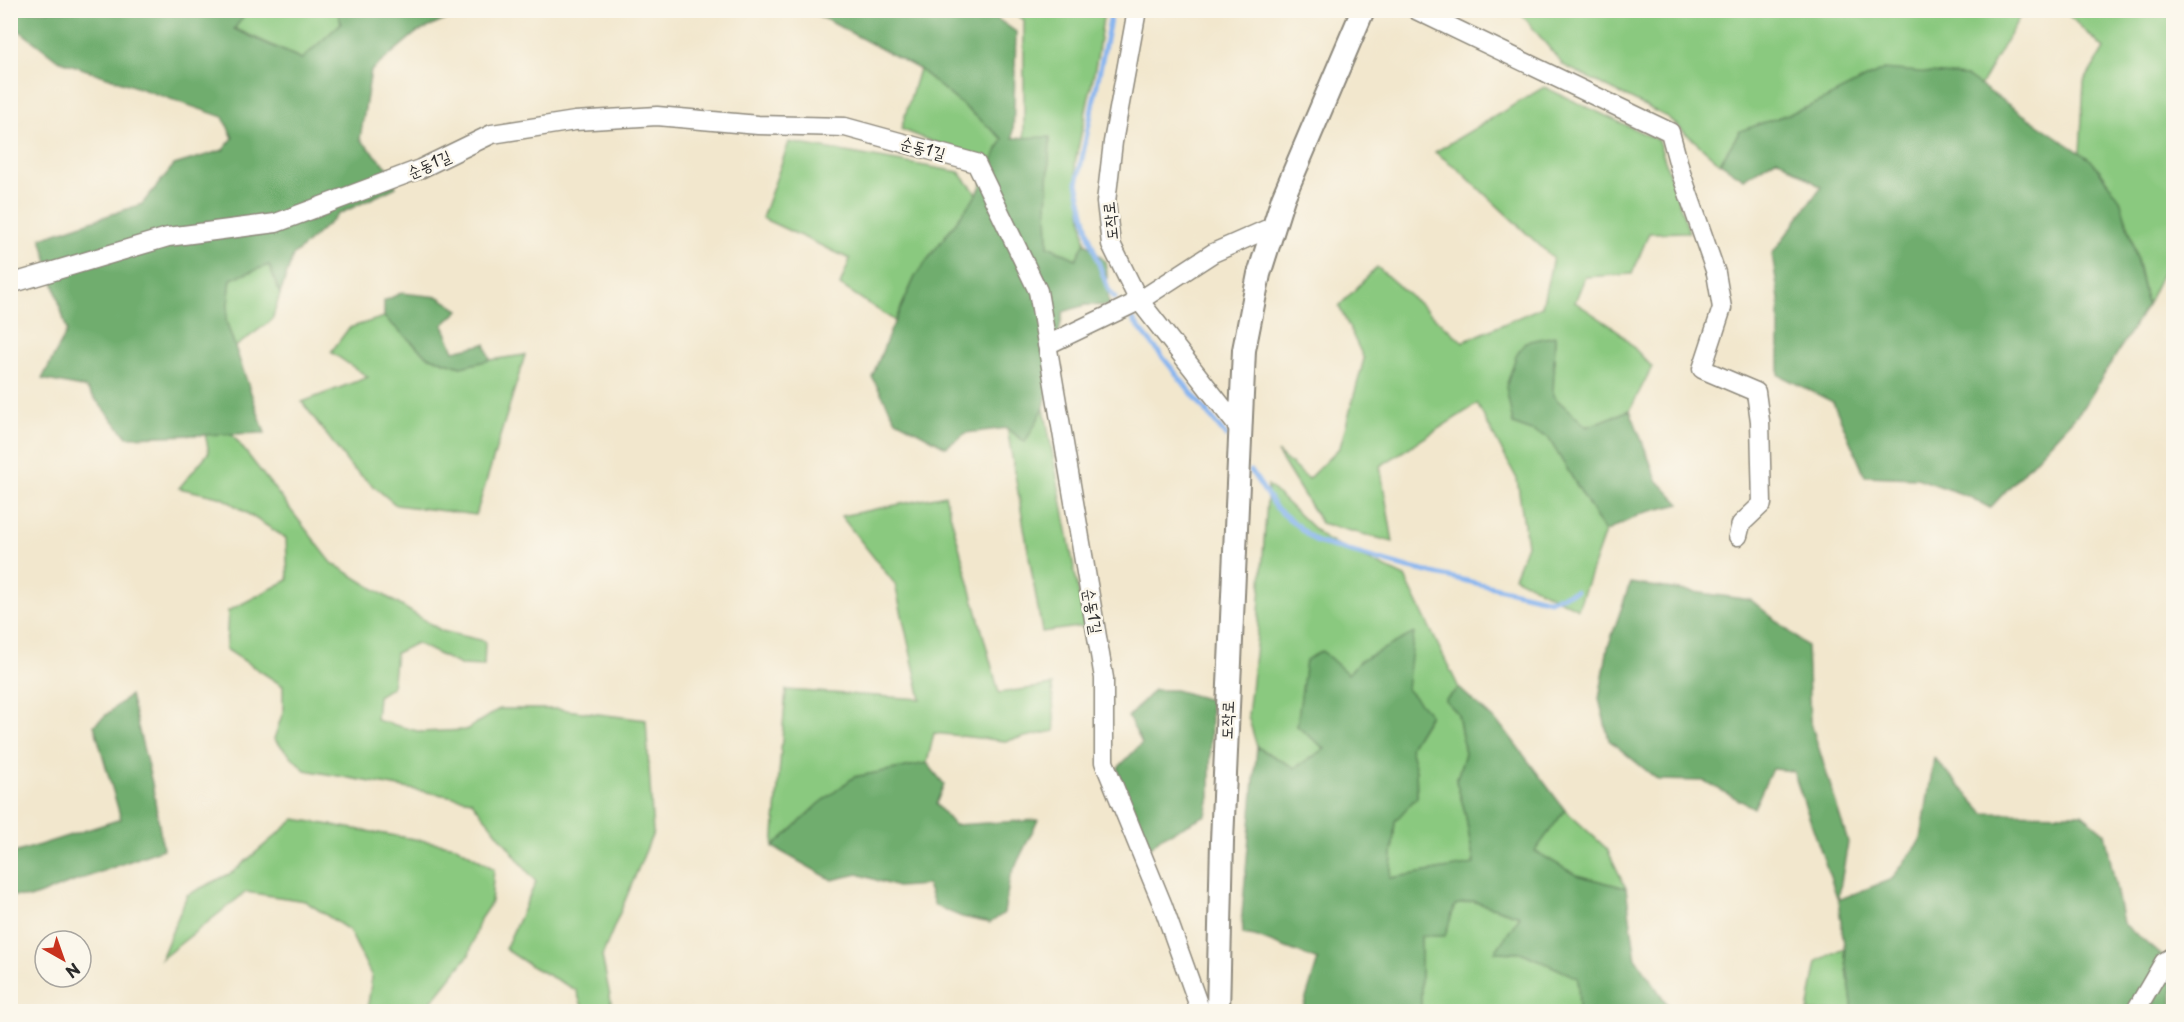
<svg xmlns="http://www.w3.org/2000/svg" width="2184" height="1022" viewBox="0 0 2184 1022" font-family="'Playpen Sans','Poor Story',sans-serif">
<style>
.green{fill:#8ac97f;stroke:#5a7a55;stroke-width:1.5}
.forest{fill:#6fad6e;stroke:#4d6c4c;stroke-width:1.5}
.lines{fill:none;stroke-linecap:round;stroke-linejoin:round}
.stream{stroke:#85b4ef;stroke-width:5}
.minor-casing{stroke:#8e897c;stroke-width:21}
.tertiary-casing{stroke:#8e897c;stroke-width:26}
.minor{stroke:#fff;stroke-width:18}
.tertiary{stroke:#fff;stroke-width:22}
.labels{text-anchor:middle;stroke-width:5;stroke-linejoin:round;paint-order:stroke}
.street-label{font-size:16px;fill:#2b2b2b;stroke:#fbf7ec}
</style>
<rect width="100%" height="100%" fill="#fbf7ec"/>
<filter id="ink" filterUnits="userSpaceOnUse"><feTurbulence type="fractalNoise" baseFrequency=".0167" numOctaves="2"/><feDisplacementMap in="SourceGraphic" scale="12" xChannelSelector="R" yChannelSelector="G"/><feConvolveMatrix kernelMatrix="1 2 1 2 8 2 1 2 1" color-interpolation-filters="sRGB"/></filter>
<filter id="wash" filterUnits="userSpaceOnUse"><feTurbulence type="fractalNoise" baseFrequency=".008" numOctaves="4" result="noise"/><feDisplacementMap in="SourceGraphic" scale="24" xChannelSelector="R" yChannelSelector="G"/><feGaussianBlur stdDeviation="1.35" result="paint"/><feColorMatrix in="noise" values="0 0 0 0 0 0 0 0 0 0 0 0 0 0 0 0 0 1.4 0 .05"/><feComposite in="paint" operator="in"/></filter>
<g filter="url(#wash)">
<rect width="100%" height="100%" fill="#f2e7cd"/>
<!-- green -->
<path class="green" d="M248 10 337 11 342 23 302 59 234 28Z
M1011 11H1104L1097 58 1075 163 1085 242 1076 259 1048 246 1047 209 1050 138H1024V20Z
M1519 11H2023L1980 86 1966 76 1811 106 1740 131 1720 163 1667 117 1563 65Z
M2064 11H2173V250L2147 305C2136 254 2127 183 2080 153L2084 82 2104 49Z
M919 69 1003 139 990 165 901 129Z
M1544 87 1658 140 1689 232 1649 233 1632 274 1585 277 1575 302 1617 330 1652 367 1630 410 1587 427 1553 396 1555 336 1513 424 1548 437 1605 532 1578 609 1514 577 1527 545 1517 479 1477 404 1380 466 1393 542 1321 523 1277 452 1308 479 1340 447 1364 359 1339 306 1377 267 1463 342 1542 307 1553 258 1458 169 1435 152Z
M789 142 959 172 977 194 916 275 895 321 840 285 850 259 762 218Z
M269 265 280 294 272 320 235 347 226 321 231 279Z
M384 317 427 356 460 367 490 360 525 355 476 515 396 505 351 467 302 402 368 377 331 352 349 328Z
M1044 408 1085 626 1042 632 1007 428 1025 442Z
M231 433 332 563 442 631 485 641 484 666 460 665 416 643 396 653 392 687 378 696 376 720 421 732 466 730 499 709H558L646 720 653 833 602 956 613 1011H584L576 990 531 966 505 949 536 882 471 800 305 770 274 739 283 712V686L226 649 228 611 288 580 286 538 223 498 179 488 209 452 205 434Z
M1268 485 1325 539 1405 577 1459 688 1445 700 1458 714 1465 754 1456 781 1465 812 1474 864 1390 878 1395 821 1417 796 1416 771 1410 747 1430 715 1360 661 1348 675 1322 651 1299 712 1297 726 1325 749 1295 768 1257 747 1248 716 1258 627Z
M945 495 999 693 1052 685 1055 731 1005 741 934 733 927 763 854 777 819 804 773 847 786 690 921 699 895 584 841 516Z
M1565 810 1607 849 1626 888 1576 875 1534 851Z
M295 819 456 846 494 869 491 903 480 919 469 955 424 1011H367L372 977 349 930 305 901 246 892 161 959 187 895 233 872Z
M1472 901 1520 916 1496 952 1523 953 1578 978 1579 1011 1421 1012V936L1455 905Z
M1844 948 1853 1011 1808 1012 1817 961Z"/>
<!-- forest -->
<path class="forest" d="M10 11H248L234 29 302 59 341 23 337 11H465L416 33 371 71 360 139 389 169 396 187 339 214 293 256 280 294 269 265 231 279 226 321 265 433 127 437 86 388 42 379 67 331 41 238 142 204 174 165 223 150 233 138 223 117 58 60 11 24Z
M810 11H986L1016 32 1013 138 1050 137 1047 209 1048 246 1076 259 1085 242 1106 262 1109 306 1085 305 1063 312 1044 408 1025 442 1007 428 966 433 946 447 896 420 872 377 890 332 916 275 977 194 1003 139 919 69Z
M1884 69 1966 76 2091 160 2120 199 2133 244 2147 305 2084 407 1990 508 1970 497 1917 478 1865 476 1833 402 1779 375V299L1772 254 1821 187 1777 158 1744 179 1720 163 1740 131 1811 106Z
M401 293 439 297 459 310 443 325 454 351 485 344 490 360 461 367 427 356 384 317V301Z
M1555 336 1553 396 1587 427 1630 410 1657 480 1680 504 1643 513 1605 532 1548 437 1513 424 1506 387 1516 356 1525 342Z
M1630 583 1751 600 1807 646 1810 720 1848 842 1838 900 1892 879 1921 839 1934 758 1984 813 2082 814 2105 833 2123 923 2173 966V1011H1853L1838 900 1793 771 1772 769 1754 808 1704 781 1658 780 1609 740 1599 699 1608 647Z
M1414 633 1407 689 1430 714 1410 747 1416 771 1417 797 1395 821 1390 878 1474 864 1465 812 1456 781 1465 754 1458 714 1445 700 1459 688 1505 730 1565 810 1535 851 1576 875 1626 888 1636 959 1672 1011H1579L1578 978 1523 953 1495 952 1520 916 1473 901 1455 905 1445 936H1421V1011H1302L1318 960 1255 936 1243 934 1242 914 1257 747 1295 768 1325 749 1297 726 1306 660 1322 651 1348 674 1360 661Z
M1154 690H1175L1211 700 1210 797 1206 815 1160 838 1150 848 1123 790 1118 768 1142 743 1128 717Z
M130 695 152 783 163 849 30 898 11 895V854L121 819 94 725Z
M927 763 944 784 936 804 954 825 1038 820 1010 877 1004 913 990 923 962 917 935 906 927 885 897 887 858 874 832 880 773 847 819 804 854 777Z"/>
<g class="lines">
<!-- stream -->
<path class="stream" d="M1112 10 1077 183 1090 239 1108 289 1115 298
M1133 320 1226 436
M1251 471 1276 508 1317 542 1401 566 1550 600 1576 591"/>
</g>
</g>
<g filter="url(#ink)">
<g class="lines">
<defs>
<path id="minor" d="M1137 10 1113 142 1106 202 1111 244 1138 299 1239 428
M1416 10 1670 132 1681 173 1716 273 1722 308 1702 369 1756 392 1760 421 1762 504 1741 524 1738 536
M10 284 168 237 276 223 420 169 492 134 575 121 657 116 758 125 845 127 976 163 1038 291 1104 678V762L1163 906 1201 1012
M1047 345 1139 301 1213 253 1274 226
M2135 1012 2164 962 2174 956"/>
<path id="tertiary" d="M1218 1012 1222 841 1244 350 1259 274 1283 198 1363 10"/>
</defs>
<!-- minor casing -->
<use href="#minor" class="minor-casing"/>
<!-- tertiary casing -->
<use href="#tertiary" class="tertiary-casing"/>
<!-- minor -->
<use href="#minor" class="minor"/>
<!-- tertiary -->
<use href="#tertiary" class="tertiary"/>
</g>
</g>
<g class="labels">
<!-- street labels -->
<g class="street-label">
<text transform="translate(923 148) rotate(15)" y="6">순동1길</text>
<text transform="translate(429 164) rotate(-24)" y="6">순동1길</text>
<text transform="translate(1110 221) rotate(-96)" y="6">도작로</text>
<text transform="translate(1093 611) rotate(80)" y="6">순동1길</text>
<text transform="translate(1227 720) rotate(-88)" y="6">도작로</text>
</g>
</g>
<!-- margin -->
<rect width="2184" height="1022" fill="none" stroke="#fbf7ec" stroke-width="36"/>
<!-- north arrow -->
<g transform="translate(63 959) rotate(140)"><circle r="28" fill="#fbf7ec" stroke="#a8a59f" stroke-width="1.5"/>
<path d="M0-4.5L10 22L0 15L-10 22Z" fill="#c8321e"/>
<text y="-9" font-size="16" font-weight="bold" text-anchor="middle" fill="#2b2b2b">N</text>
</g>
</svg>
